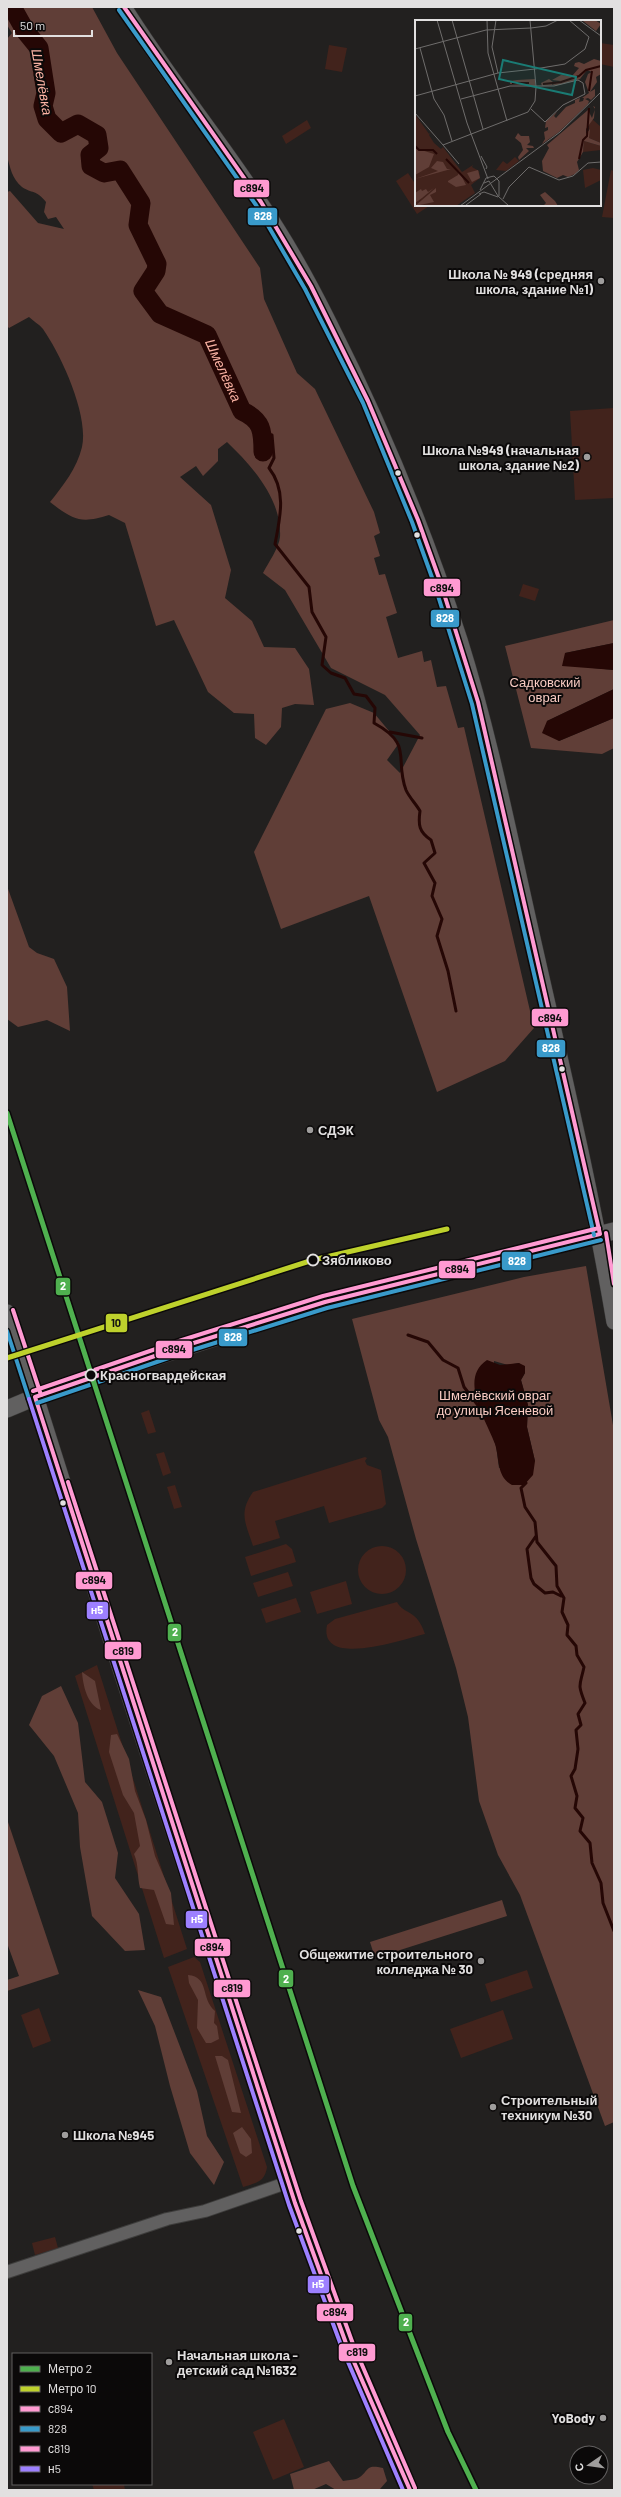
<svg xmlns="http://www.w3.org/2000/svg" width="621" height="2497" viewBox="0 0 621 2497" font-family="Barlow,sans-serif">
<style>
.green{fill:#42231c}
.forest{fill:#603e37;fill-rule:evenodd}
.water{fill:#250705}
.lines{fill:none;stroke-linecap:round;stroke-linejoin:round}
.stream{stroke:#250705;stroke-width:3}
.river{stroke:#250705;stroke-width:19}
.minor-casing{stroke:#3e3d3c;stroke-width:14}
.tertiary-casing{stroke:#3e3d3c;stroke-width:16}
.secondary-casing{stroke:#3e3d3c;stroke-width:18}
.minor{stroke:#616060;stroke-width:12}
.tertiary{stroke:#616060;stroke-width:15}
.secondary{stroke:#616060;stroke-width:17}
.bus-1-casing{stroke:#0b0909;stroke-width:7}
.bus-2-casing{stroke:#0b0909;stroke-width:7}
.bus-3-casing{stroke:#0b0909;stroke-width:7}
.bus-4-casing{stroke:#0b0909;stroke-width:7}
.bus-1{stroke:#ff9ad2;stroke-width:4}
.bus-2{stroke:#399aca;stroke-width:4}
.bus-3{stroke:#ff9ad2;stroke-width:4}
.bus-4{stroke:#9d80ff;stroke-width:4}
.metro-1-casing{stroke:#0b0909;stroke-width:8}
.metro-2-casing{stroke:#0b0909;stroke-width:8}
.metro-1{stroke:#4fb04f;stroke-width:5}
.metro-2{stroke:#bed12c;stroke-width:5}
.poi-dot{fill:#9f9d9c;stroke:#0b0909;stroke-width:1.5}
.bus-dot{fill:#e2e0e0;stroke:#0b0909;stroke-width:1.5}
.stop-dot{fill:#0b0909;stroke:#e2e0e0;stroke-width:2}
.labels{text-anchor:middle;stroke-width:4;stroke-linejoin:round;paint-order:stroke}
.poi-label{font-size:13px;font-weight:bold;fill:#e2e0e0;stroke:#0b0909;text-anchor:end}
.park-label{font-size:13px;fill:#f9ccc3;stroke:#0b0909}
.stop-label{font-size:13px;font-weight:bold;fill:#e2e0e0;stroke:#0b0909;text-anchor:start}
.water-label{font-size:14px;font-style:italic;fill:#fab2a3;stroke:#0b0909}
.inset-river{fill:none;stroke:#250705;stroke-width:2}
.inset-road{fill:none;stroke:#6f6d6c;stroke-width:1}
.view{fill:#1a7b74;fill-opacity:0.15;stroke:#1a7b74;stroke-width:2}
.inset-edge{fill:none;stroke:#e2e0e0;stroke-width:2}
.line-badge{stroke:#0b0909;stroke-width:1.5}
.badge-label{font-size:11px;text-anchor:middle;font-weight:bold;fill:#fff}
.pale-badge-label{font-size:11px;text-anchor:middle;font-weight:bold;fill:#111}
</style>
<rect width="100%" height="100%" fill="#22201f"/>
<!-- green -->
<path class="green" d="M600 43 614 45V67L600 64Z
M329 45 347 48 342 72 325 69Z
M307 120 311 128 286 144 282 136Z
M611 170 614 171V218L602 217Z
M408 173 416 185V205L429 206 417 214 396 181Z
M614 408V498L575 500 570 411Z
M523 584 539 589 535 601 519 596Z
M149 1410 156 1432 148 1434 141 1413Z
M164 1452 171 1473 163 1476 156 1454Z
M365 1457 367 1458 365 1461 367 1465 381 1470 386 1504 382 1508 329 1523 324 1506 275 1521 280 1538 253 1546C246 1524 238 1513 253 1492Z
M175 1485 182 1507 174 1509 167 1487Z
M286 1544 292 1549 296 1562 251 1576 245 1557Z
M358 1570a24 24 0 1 1 48 0a24 24 0 1 1-48 0Z
M288 1572 293 1586 258 1597 253 1583Z
M346 1581 352 1604 317 1614 310 1592Z
M296 1598 301 1612 266 1623 261 1609Z
M397 1602C404 1615 417 1609 425 1634 407 1638 318 1670 327 1625L335 1619Z
M97 1665 187 1949 164 1958 75 1676Z
M194 1957 200 1962 267 2167C265 2182 256 2183 243 2187L168 1967Z
M527 1970 533 1988 491 2002 485 1984Z
M39 2008 51 2041 33 2048 21 2015Z
M503 2010 513 2039 461 2058 450 2029Z
M55 2237 58 2248 35 2255 32 2243Z
M284 2419 304 2467 273 2480 253 2432Z
M92 2484H124L125 2490H94Z"/>
<!-- forest -->
<path class="forest" d="M7 7H92L117 53 260 268 264 299 297 373 315 389 374 512 380 533 374 536 380 556 374 558 379 575 385 574 397 613 386 617 398 658 422 651 424 662 431 660 437 687 446 686 458 728 464 727 534 1028 505 1061 437 1092 369 896 281 929 254 852 326 709 350 703 374 713 399 743 387 760 400 773 420 735 385 695 331 668 285 590 263 573C268 563 279 548 280 537 282 499 252 466 227 442L218 449V461L203 476 196 466 180 477 211 505 231 570 225 598 252 621 264 647 295 648 309 669 314 705 295 704 282 708 281 727 266 745 255 738 254 714 234 713 208 692 174 620 156 626 125 523 109 515C81 524 73 520 50 502 63 486 77 468 82 447 89 415 61 355 43 329 39 324 33 321 29 317L9 328 7 326V192L10 191 38 223 64 229 56 217 48 219 44 212 46 202C36 189 32 194 22 187 12 179 10 167 7 156V39L12 33 7 25Z
M614 620V643L565 653 593 668 614 670V689L547 721 559 741 614 718V748L602 754 531 748 505 646Z
M7 886 29 947 37 953 54 959 67 987 70 1031 47 1020 18 1027 7 1019Z
M586 1266 614 1431V2122L605 2126 520 1895 498 1855 479 1801 468 1717 456 1668 416 1539 388 1437 379 1420 352 1319 524 1277ZM494 1361 508 1365 519 1363 525 1373 521 1380 528 1405 527 1427 535 1461 499 1468 496 1446 491 1431Z
M82 1672 95 1681 101 1710C87 1705 83 1685 82 1672Z
M61 1686 78 1723 85 1782 102 1802 118 1853 115 1878 139 1914 145 1950 125 1951 92 1916 80 1847 78 1813 54 1756 29 1725 42 1696Z
M117 1734 129 1759 135 1791 146 1820 155 1856 171 1893 174 1925 166 1924 154 1890 140 1888C137 1876 139 1865 134 1854L140 1846 134 1813 123 1795 109 1752 111 1735Z
M7 1819 59 1974 7 1991V1980L19 1976 7 1943Z
M502 1900 507 1916 375 1958 370 1942Z
M188 1975C210 1977 200 1998 215 2011L214 2023 217 2026 219 2039 211 2043H206L197 2028 198 2000 189 1983Z
M138 1990 161 1997 197 2091 207 2136 224 2162 214 2185 190 2153 170 2086 155 2026Z
M215 2056H222L228 2060 241 2113 232 2112Z
M242 2127 251 2139 252 2153 246 2157 240 2153 233 2133Z
M329 2461 343 2481C347 2480 353 2480 356 2479 370 2473 363 2463 383 2468L387 2481 380 2489 376 2490H336L326 2484 312 2490H294L290 2474Z"/>
<!-- water -->
<path class="water" d="M614 643V670L562 666 565 653Z
M614 689V718L559 741 542 733 547 721Z
M487 1360 500 1365 519 1363 525 1366V1373L521 1380 528 1405 527 1427 535 1461 533 1475 524 1485H512C496 1476 500 1459 495 1444 487 1421 458 1379 487 1360Z"/>
<g class="lines">
<!-- stream -->
<path class="stream" d="M263 433 272 435 274 458 269 468C287 491 280 518 275 544L309 587 312 612 326 637 322 665 331 673 345 678 354 694 366 696 375 708 374 723C414 745 394 758 406 790 409 797 416 804 420 811 418 825 419 832 431 840L435 853 424 863 435 883 432 896 442 919 437 936 448 971 456 1011
M390 732 422 738
M408 1335 428 1342 443 1360 458 1368 464 1387 480 1408
M526 1483 521 1488 525 1507 535 1522 537 1542 556 1566 557 1586 564 1598 562 1612 568 1625 567 1635 576 1646 577 1655 584 1667C580 1686 577 1683 585 1703L578 1714 581 1725 576 1730 578 1749 575 1769 571 1776 577 1796 575 1808 583 1818 580 1831 590 1843 592 1863 601 1883 603 1903 614 1931
M536 1536 527 1549 531 1578 534 1584 545 1593 553 1592 561 1596"/>
<!-- river -->
<path class="river" id="s1" d="M12 7 26 32 39 48 46 93 43 106 47 119 61 133 78 124 97 135 99 148 90 155 91 166 104 173 120 170 141 203 138 225 157 264 156 271 143 291 160 314 207 335 242 411C262 420 263 431 263 452"/>
<defs>
<path id="minor" d="M7 2272 167 2219 205 2211 289 2182"/>
<path id="tertiary" d="M124 7C172 84 231 153 278 230 297 260 314 292 330 324 381 425 425 532 460 640 492 742 512 848 536 952 564 1075 593 1197 614 1322
M7 1312 35 1397"/>
<path id="secondary" d="M35 1397 114 1647 295 2203 347 2346 410 2490
M7 1409 50 1391 325 1302 614 1231"/>
</defs>
<!-- minor casing -->
<use href="#minor" class="minor-casing"/>
<!-- tertiary casing -->
<use href="#tertiary" class="tertiary-casing"/>
<!-- secondary casing -->
<use href="#secondary" class="secondary-casing"/>
<!-- minor -->
<use href="#minor" class="minor"/>
<!-- tertiary -->
<use href="#tertiary" class="tertiary"/>
<!-- secondary -->
<use href="#secondary" class="secondary"/>
<defs>
<path id="bus-1" d="M124 7 261 202 311 286 368 401 418 520 440 581 478 702 600 1234
M35 1397 295 2203 347 2346 410 2490
M35 1397 184 1346 325 1302 600 1234"/>
<path id="bus-2" d="M119 10 256 205 305 289 363 403 412 522 434 583 472 704 594 1235
M7 1331 29 1399
M37 1403 186 1352 327 1308 601 1240"/>
<path id="bus-3" d="M606 1233 614 1284
M13 1310 41 1395
M33 1391 182 1340 323 1296 599 1228
M68 1482 301 2201 353 2344 415 2488"/>
<path id="bus-4" d="M29 1399 289 2205 342 2348 403 2490"/>
</defs>
<!-- bus-1 casing -->
<use href="#bus-1" class="bus-1-casing"/>
<!-- bus-2 casing -->
<use href="#bus-2" class="bus-2-casing"/>
<!-- bus-3 casing -->
<use href="#bus-3" class="bus-3-casing"/>
<!-- bus-4 casing -->
<use href="#bus-4" class="bus-4-casing"/>
<!-- bus-1 -->
<use href="#bus-1" class="bus-1"/>
<!-- bus-2 -->
<use href="#bus-2" class="bus-2"/>
<!-- bus-3 -->
<use href="#bus-3" class="bus-3"/>
<!-- bus-4 -->
<use href="#bus-4" class="bus-4"/>
<defs>
<path id="metro-1" d="M7 1113 353 2186 448 2432 476 2490"/>
<path id="metro-2" d="M7 1358 313 1260 447 1229"/>
</defs>
<!-- metro-1 casing -->
<use href="#metro-1" class="metro-1-casing"/>
<!-- metro-2 casing -->
<use href="#metro-2" class="metro-2-casing"/>
<!-- metro-1 -->
<use href="#metro-1" class="metro-1"/>
<!-- metro-2 -->
<use href="#metro-2" class="metro-2"/>
</g>
<!-- markers -->
<g class="poi-dot">
<circle cx="601" cy="281" r="4"/>
<circle cx="587" cy="457" r="4"/>
<circle cx="310" cy="1130" r="4"/>
<circle cx="481" cy="1961" r="4"/>
<circle cx="493" cy="2107" r="4"/>
<circle cx="65" cy="2135" r="4"/>
<circle cx="169" cy="2362" r="4"/>
<circle cx="603" cy="2418" r="4"/>
</g>
<g class="bus-dot">
<circle cx="398" cy="473" r="3.5"/>
<circle cx="417" cy="535" r="3.5"/>
<circle cx="562" cy="1069" r="3.5"/>
<circle cx="63" cy="1503" r="3.5"/>
<circle cx="299" cy="2231" r="3.5"/>
</g>
<g class="stop-dot">
<circle cx="313" cy="1260" r="5.5"/>
<circle cx="91" cy="1375" r="5.5"/>
</g>
<g class="labels">
<!-- poi labels -->
<g class="poi-label">
<text x="593" y="279">Школа № 949 (средняя<tspan x="593" dy="15">школа, здание №1)</tspan></text>
<text x="579" y="455">Школа №949 (начальная<tspan x="579" dy="15">школа, здание №2)</tspan></text>
<text x="318" y="1135" text-anchor="start">СДЭК</text>
<text x="473" y="1959">Общежитие строительного<tspan x="473" dy="15">колледжа № 30</tspan></text>
<text x="501" y="2105" text-anchor="start">Строительный<tspan x="501" dy="15">техникум №30</tspan></text>
<text x="73" y="2140" text-anchor="start">Школа №945</text>
<text x="177" y="2360" text-anchor="start">Начальная школа -<tspan x="177" dy="15">детский сад №1632</tspan></text>
<text x="595" y="2423">YoBody</text>
</g>
<!-- park labels -->
<g class="park-label">
<text x="545" y="687">Садковский<tspan x="545" dy="15">овраг</tspan></text>
<text x="495" y="1400">Шмелёвский овраг<tspan x="495" dy="15">до улицы Ясеневой</tspan></text>
</g>
<!-- stop labels -->
<g class="stop-label">
<text x="322" y="1265">Зябликово</text>
<text x="100" y="1380">Красногвардейская</text>
</g>
<!-- water labels -->
<g class="water-label">
<text transform="translate(42 82) rotate(80)" y="5">Шмелёвка</text>
<text dy="5" stroke="none"><textPath href="#s1" startOffset="504">Шмелёвка</textPath></text>
</g>
</g>
<!-- overview -->
<g transform="translate(415 20)">
<rect width="186" height="186" fill="#22201f"/>
<path d="M0 94 14 114 16 112 14 115 19 123 26 129 28 127 47 152 58 145 57 147 64 151 65 158 56 165 60 173 41 186H0ZM177 99 186 107V123L174 118V104ZM169 121 186 126V130L168 132ZM100 137 104 141 91 151 81 150 88 141 92 144ZM178 148 186 150V160L170 168 168 150Z" fill="#42231c"/>
<path d="M180 0 186 4 181 11 168 1ZM179 39 186 41V54L181 57 182 62 175 72 180 69V76L176 80 173 78 170 79 174 81 173 84 144 112 127 124 130 119 129 112 133 110V107L130 108 131 101 142 92 139 96 141 98 151 87 160 83V80L165 78 164 82 168 81 169 78H167L174 73 170 62 173 54 177 52 172 50 165 59 144 65 127 66 126 63 134 59 138 62 137 65 146 61 137 60 146 55 157 56 164 48 159 46 160 43 164 42 169 44ZM101 55 102 60 120 59V66L95 64V61L102 60ZM178 86 180 87 179 98 171 109V114L175 109 174 118 186 123V126L169 121 168 132 162 142 164 150 160 154 153 157 148 155 142 158 128 151 127 141 134 128 132 125 173 90 177 98 180 89ZM103 113 106 116H114L115 122 112 125 118 126 119 128H111L114 131 104 140 103 137 108 130 106 123 100 118ZM0 128 19 134 14 147 0 155ZM22 141 28 142 32 149H36L0 159 23 151 16 148ZM63 150 65 158 57 162 52 153ZM44 151 51 165 41 167 33 162V166V161L43 155ZM19 168 7 178 0 183V173L6 169 7 171 11 169 13 172ZM21 168V172L15 175 19 182 0 186ZM130 172 140 181 143 186H128L131 183 125 175Z" fill="#603e37"/>
<path class="inset-river" d="M146 62 164 56 171 50 186 46M97 63H114M128 64 147 62M174 71 177 51M0 126 4 130H18L22 134M31 139 54 163M164 139 168 120 172 116 174 88"/>
<path class="inset-road" d="M22 0 52 103 73 159M37 0 68 109M72 0 73 33 92 101M81 0 77 27 83 53M164 0 186 16M116 8 131 6 143 0M5 28 19 79 29 95 37 121M0 29 71 10 116 8M120 49 150 44 170 29 174 17 154 0M0 76 83 53 120 49M46 79 95 66H139L163 60 168 63 170 74 148 85 130 102 116 89M0 93 28 125 113 92 120 81 121 67 115 0M28 125 44 144M66 136 72 147 71 149M69 163 74 161 83 176 94 186M65 170 71 158 79 156 84 161V176M64 174 69 172 83 177M88 179 94 167 114 147 144 160 158 156 173 143 186 142M51 185 66 174M45 186 145 112 186 72"/>
<path class="view" d="M88 40 161 57 157 75 84 59Z"/>
<rect width="186" height="186" class="inset-edge"/>
</g>
<g class="line-badge">
<rect x="233" y="179" width="37" height="19" rx="4" fill="#ff9ad2"/>
<rect x="247" y="207" width="31" height="19" rx="4" fill="#399aca"/>
<rect x="423" y="578" width="38" height="19" rx="4" fill="#ff9ad2"/>
<rect x="430" y="609" width="30" height="19" rx="4" fill="#399aca"/>
<rect x="531" y="1008" width="38" height="19" rx="4" fill="#ff9ad2"/>
<rect x="536" y="1039" width="30" height="19" rx="4" fill="#399aca"/>
<rect x="501" y="1251" width="31" height="20" rx="4" fill="#399aca"/>
<rect x="438" y="1260" width="38" height="19" rx="4" fill="#ff9ad2"/>
<rect x="55" y="1277" width="16" height="19" rx="4" fill="#4fb04f"/>
<rect x="105" y="1313" width="23" height="20" rx="4" fill="#bed12c"/>
<rect x="218" y="1328" width="30" height="19" rx="4" fill="#399aca"/>
<rect x="155" y="1340" width="38" height="19" rx="4" fill="#ff9ad2"/>
<rect x="75" y="1571" width="38" height="19" rx="4" fill="#ff9ad2"/>
<rect x="86" y="1601" width="23" height="19" rx="4" fill="#9d80ff"/>
<rect x="167" y="1623" width="15" height="19" rx="4" fill="#4fb04f"/>
<rect x="104" y="1641" width="38" height="19" rx="4" fill="#ff9ad2"/>
<rect x="185" y="1910" width="23" height="19" rx="4" fill="#9d80ff"/>
<rect x="194" y="1938" width="37" height="19" rx="4" fill="#ff9ad2"/>
<rect x="278" y="1969" width="16" height="19" rx="4" fill="#4fb04f"/>
<rect x="213" y="1979" width="38" height="19" rx="4" fill="#ff9ad2"/>
<rect x="307" y="2275" width="23" height="19" rx="4" fill="#9d80ff"/>
<rect x="316" y="2303" width="38" height="19" rx="4" fill="#ff9ad2"/>
<rect x="398" y="2313" width="15" height="19" rx="4" fill="#4fb04f"/>
<rect x="338" y="2343" width="38" height="19" rx="4" fill="#ff9ad2"/>
</g>
<g class="badge-label">
<text x="263" y="220">828</text>
<text x="445" y="622">828</text>
<text x="551" y="1052">828</text>
<text x="517" y="1265">828</text>
<text x="63" y="1290">2</text>
<text x="233" y="1341">828</text>
<text x="97" y="1614">н5</text>
<text x="175" y="1636">2</text>
<text x="197" y="1923">н5</text>
<text x="286" y="1983">2</text>
<text x="318" y="2288">н5</text>
<text x="406" y="2326">2</text>
</g>
<g class="pale-badge-label">
<text x="252" y="192">с894</text>
<text x="442" y="592">с894</text>
<text x="550" y="1022">с894</text>
<text x="457" y="1273">с894</text>
<text x="116" y="1327">10</text>
<text x="174" y="1353">с894</text>
<text x="94" y="1584">с894</text>
<text x="123" y="1655">с819</text>
<text x="212" y="1951">с894</text>
<text x="232" y="1992">с819</text>
<text x="335" y="2316">с894</text>
<text x="357" y="2356">с819</text>
</g>
<!-- border -->
<rect width="621" height="2497" fill="none" stroke="#e2e0e0" stroke-width="16"/>
<!-- legend -->
<rect x="12" y="2353" width="140" height="132" fill="#0b0909" stroke="#615f5f"/>
<rect x="20" y="2366" width="20" height="6" fill="#4fb04f" stroke="#615f5f"/>
<text x="48" y="2373" font-size="12" fill="#e2e0e0">Метро 2</text>
<rect x="20" y="2386" width="20" height="6" fill="#bed12c" stroke="#615f5f"/>
<text x="48" y="2393" font-size="12" fill="#e2e0e0">Метро 10</text>
<rect x="20" y="2406" width="20" height="6" fill="#ff9ad2" stroke="#615f5f"/>
<text x="48" y="2413" font-size="12" fill="#e2e0e0">с894</text>
<rect x="20" y="2426" width="20" height="6" fill="#399aca" stroke="#615f5f"/>
<text x="48" y="2433" font-size="12" fill="#e2e0e0">828</text>
<rect x="20" y="2446" width="20" height="6" fill="#ff9ad2" stroke="#615f5f"/>
<text x="48" y="2453" font-size="12" fill="#e2e0e0">с819</text>
<rect x="20" y="2466" width="20" height="6" fill="#9d80ff" stroke="#615f5f"/>
<text x="48" y="2473" font-size="12" fill="#e2e0e0">н5</text>
<!-- north arrow -->
<g transform="translate(589 2465) rotate(257)"><circle r="19" fill="#0b0909" stroke="#615f5f"/>
<path d="M0-3L7 15L0 10L-7 15Z" fill="#9f9d9c"/>
<text y="-6" font-size="11" font-weight="bold" text-anchor="middle" fill="#e2e0e0">С</text>
</g>
<!-- scale -->
<path d="M14 30v6h78v-6" fill="none" stroke="#e2e0e0" stroke-width="2"/>
<text x="20" y="30" font-size="12" fill="#e2e0e0" stroke="#0b0909" stroke-width="3" paint-order="stroke">50 m</text>
</svg>
